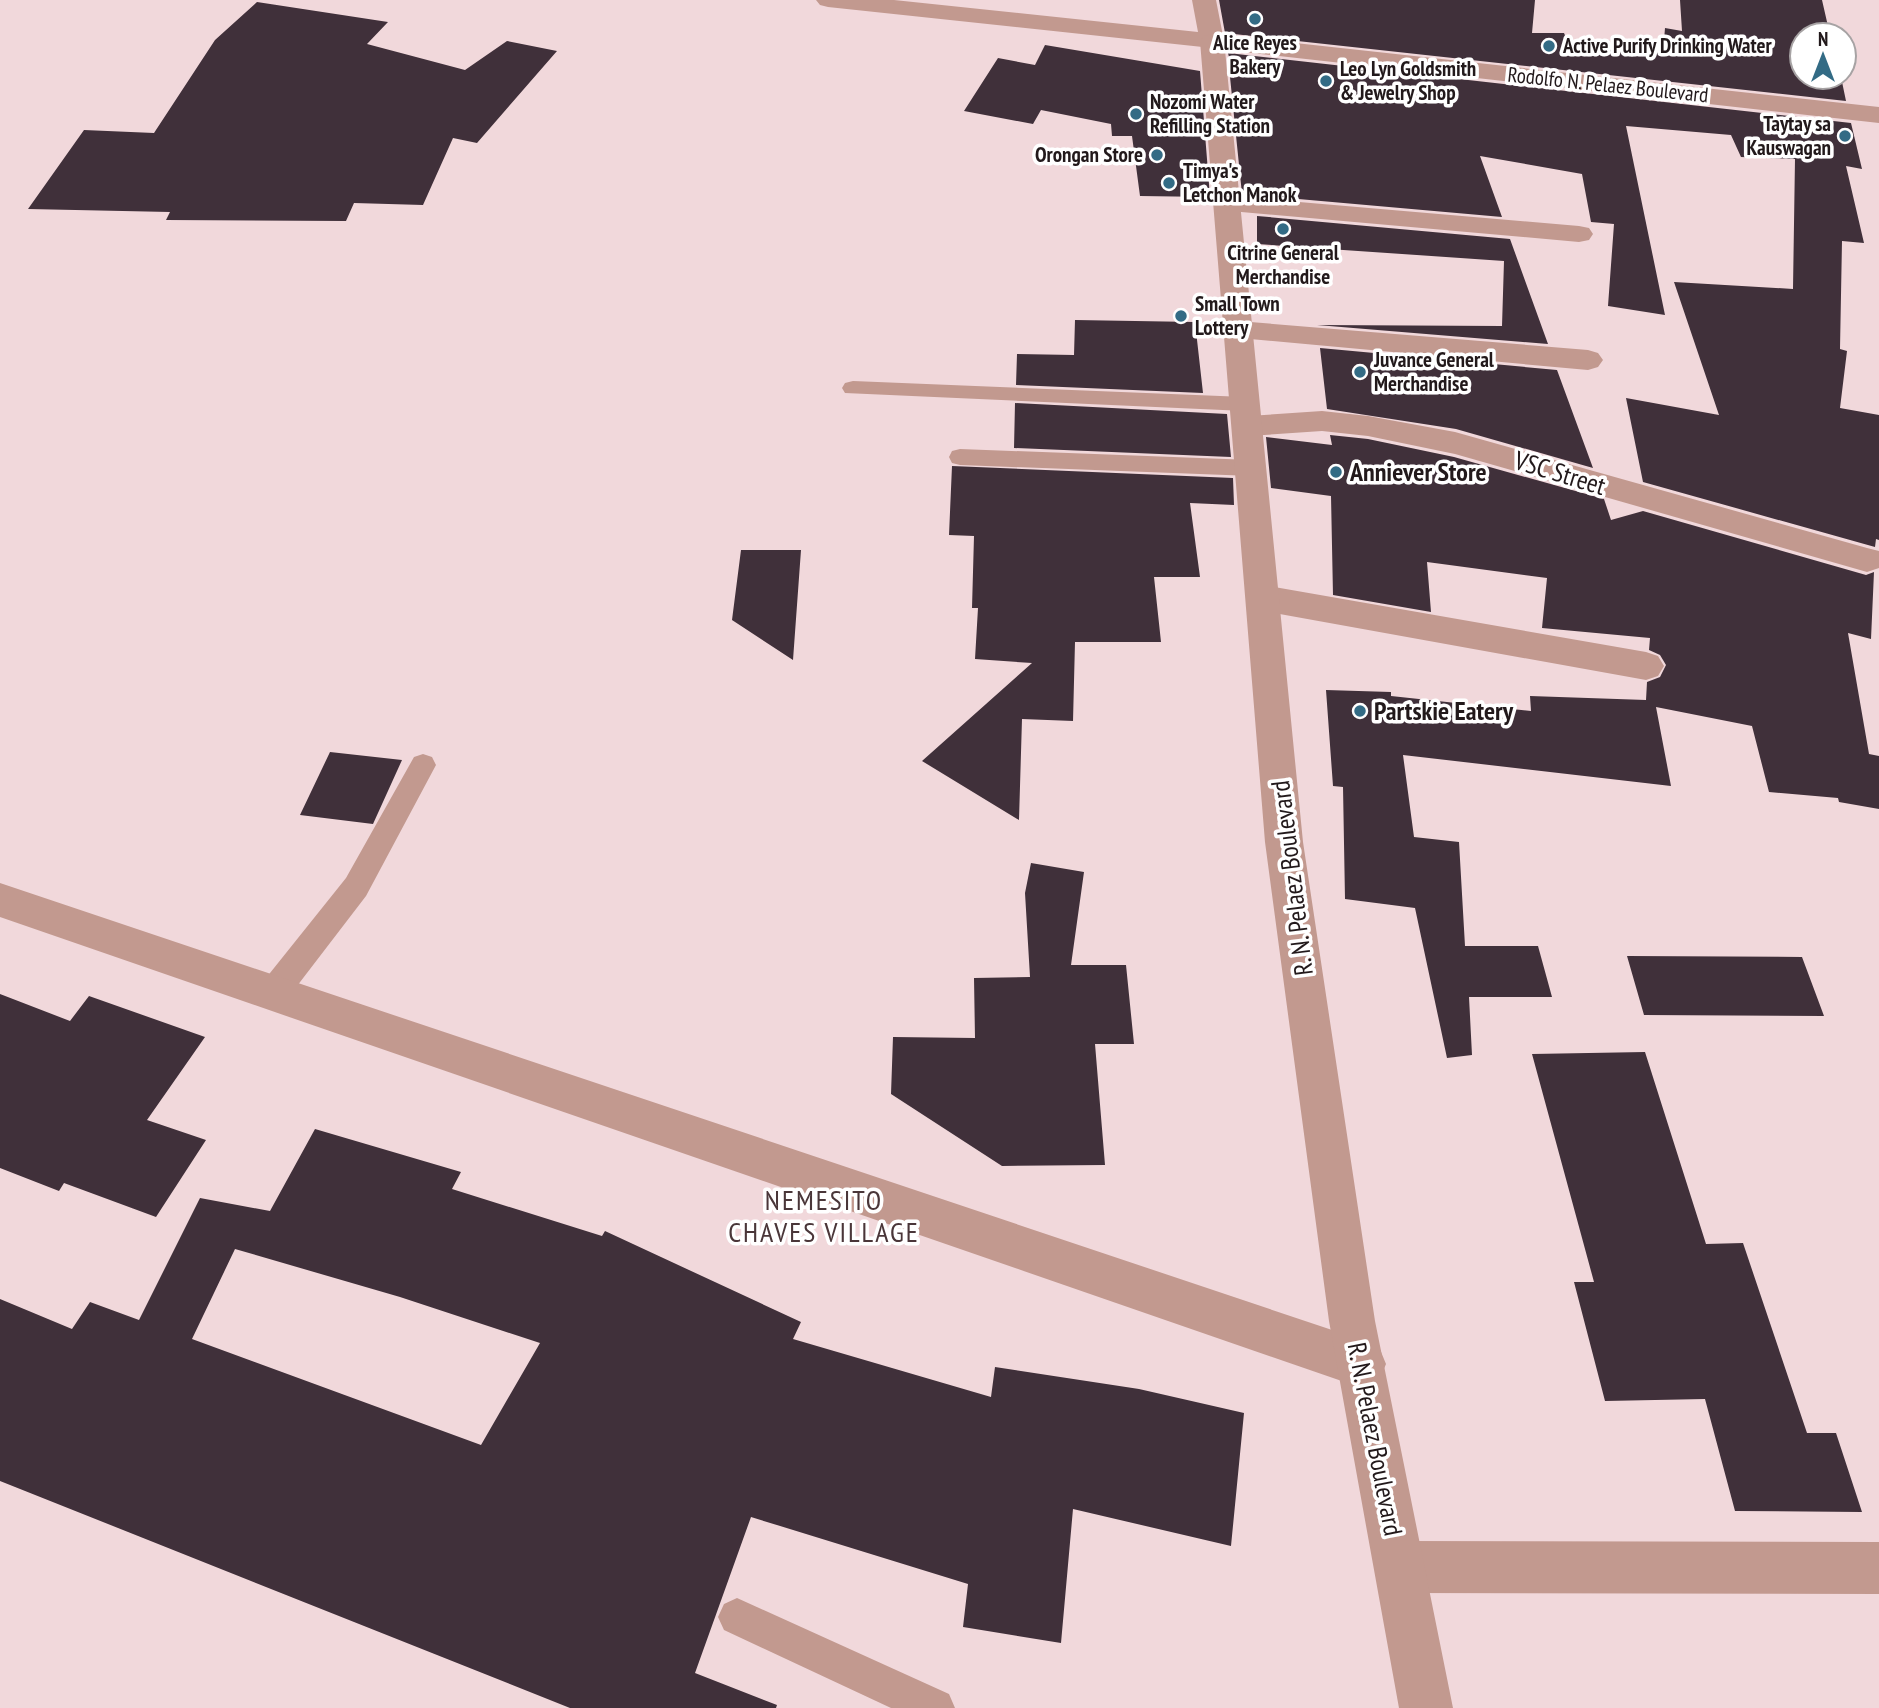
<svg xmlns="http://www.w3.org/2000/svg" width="1879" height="1708" viewBox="0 0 1879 1708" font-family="'PT Sans Narrow',sans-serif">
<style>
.building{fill:#40303a;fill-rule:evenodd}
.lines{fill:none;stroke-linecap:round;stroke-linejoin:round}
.service{fill:#c2998f;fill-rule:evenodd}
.minor{fill:#c2998f;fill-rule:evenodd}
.tertiary{fill:#c2998f;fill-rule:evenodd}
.poi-dot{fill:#336b85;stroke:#fff;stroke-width:2.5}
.labels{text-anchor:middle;stroke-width:7;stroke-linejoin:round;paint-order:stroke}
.far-poi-label{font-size:21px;font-weight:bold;fill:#22191b;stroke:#fff;text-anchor:start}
.far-street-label{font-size:21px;fill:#22191b;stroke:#fff}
.poi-label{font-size:26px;font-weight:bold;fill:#22191b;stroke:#fff;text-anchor:start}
.street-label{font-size:26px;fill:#22191b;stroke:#fff}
.neighbourhood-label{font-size:28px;letter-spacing:2px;fill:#4a3639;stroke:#fff}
</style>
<rect width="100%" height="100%" fill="#f1d8db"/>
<!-- building -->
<path class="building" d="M1219 0H1535L1532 33H1564L1570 47 1663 53 1665 28 1682 31 1680 0H1822L1830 35H1802V77H1841L1846 101 1225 33Z
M257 2 388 22 367 44 465 70 507 41 557 51 477 143 453 138 423 205 354 203 346 221 166 220 170 212 28 209 84 130 154 133 215 40Z
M1045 45 1200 71 1210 197 1140 196 1132 136H1112L1111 124 1041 110 1033 124 964 111 998 58 1035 65Z
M1228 53 1851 123 1862 169 1846 166 1864 243 1842 241 1840 349 1847 351 1840 408 1879 415V540L1876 539 1875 547 1643 482 1626 398 1719 415 1674 282 1793 289 1795 159 1741 157 1731 135 1626 126 1665 315 1608 306 1614 224 1591 222 1582 174 1480 156 1502 217 1242 194 1230 77 1234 78Z
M1257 216 1510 239 1548 344 1317 325 1502 326 1504 261 1257 244Z
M1075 320 1195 322 1203 393 1016 385 1017 354 1074 355Z
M1320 348 1557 370 1593 468 1456 429 1327 409Z
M1015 403 1227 414 1231 457 1014 448Z
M1330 435 1368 439 1454 457 1604 499 1611 520 1643 511 1866 575 1874 572 1871 639 1848 633 1869 754 1879 756V809L1839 802 1838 798 1769 792 1752 726 1656 707 1671 786 1403 755 1414 837 1459 842 1465 946H1538L1552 997H1469L1472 1055 1447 1058 1415 908 1345 899 1343 787 1333 786 1326 690 1391 692V696L1531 711 1530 696 1646 700 1647 682 1660 677 1666 665 1660 655 1649 650 1650 638 1542 628 1547 578 1427 562 1431 612 1333 595 1331 496 1271 488 1266 437 1332 445Z
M952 466 1233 478 1234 505 1190 503 1200 577H1154L1161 642H1075L1073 721 1022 719 1019 820 922 761 1032 663 975 659 978 608H972L974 536 949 535Z
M741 550H801L793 660 732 620Z
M330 752 402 760 373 824 300 815Z
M1031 863 1084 872 1071 965H1126L1134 1044H1095L1105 1165 1002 1166 891 1094 893 1037 975 1038 974 978 1030 977 1025 893Z
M1627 956 1802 957 1824 1016 1644 1015Z
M0 994 70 1021 89 996 205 1037 147 1120 206 1140 156 1217 64 1183 59 1191 0 1168Z
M1645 1052 1706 1244 1743 1243 1807 1433H1836L1862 1512 1735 1511 1705 1399 1605 1401 1574 1282H1594L1532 1054Z
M315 1129 461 1172 452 1189 602 1236 605 1231 801 1322 793 1339 991 1397 995 1367 1139 1389 1244 1413 1231 1546 1073 1509 1061 1643 963 1627 968 1584 751 1517 695 1673 777 1705 776 1708H570L0 1481V1299L72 1329 90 1302 139 1320 200 1198 270 1211ZM235 1249 400 1297 540 1343 481 1445 192 1339Z"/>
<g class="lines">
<!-- service -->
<path class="service" d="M853 381 1245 397 1253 399 1256 404 1253 409 1245 411 845 393 842 388 845 383Z
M960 449 1252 460 1260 462 1263 468 1260 474 1252 476 960 465 952 463 949 457 952 451Z
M423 754 432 757 436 765 366 896 284 1003 273 1006 262 1003 258 993 262 983 346 878 414 757Z
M737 1598 949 1694 955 1708H891L724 1630 718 1617 724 1604Z"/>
<!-- minor -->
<path class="minor" d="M816 0H894L1198 32 1192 0H1216L1224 41 1220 46 1212 48 828 7 820 5Z
M1229 196 1579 226 1589 228 1593 234 1589 240 1579 242 1219 210 1216 204 1219 198Z
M1238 321 1588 350 1598 353 1603 360 1598 367 1588 370 1228 337 1223 330 1228 323Z
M1322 411 1368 416 1455 432 1867 548 1879 551V568L1867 572 1455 454 1368 436 1322 431 1248 436 1237 433 1233 426 1237 419 1248 416Z
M1263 585 1646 652 1658 656 1664 666 1658 676 1646 680 1263 611 1251 607 1246 598 1251 589Z
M0 883 1362 1340 1379 1347 1386 1364 1379 1381 1362 1388 0 917Z
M1400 1541 1879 1542V1594L1400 1593 1382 1585 1374 1567 1382 1549Z"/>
<!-- tertiary -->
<path class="tertiary" d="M1212 34 1879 107V123L1225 50 1303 842 1375 1321 1453 1708H1399L1329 1321 1265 842 1200 41 1204 36Z"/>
</g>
<!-- markers -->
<g class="poi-dot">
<circle cx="1255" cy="19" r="7"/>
<circle cx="1549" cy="46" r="7"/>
<circle cx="1326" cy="81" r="7"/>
<circle cx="1136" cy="114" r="7"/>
<circle cx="1845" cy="136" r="7"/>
<circle cx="1157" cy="155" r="7"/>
<circle cx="1169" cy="183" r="7"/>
<circle cx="1283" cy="229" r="7"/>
<circle cx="1181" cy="316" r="7"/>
<circle cx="1360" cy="372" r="7"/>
<circle cx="1336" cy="472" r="7"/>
<circle cx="1360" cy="711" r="7"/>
</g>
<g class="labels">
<!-- far-poi labels -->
<g class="far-poi-label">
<text x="1255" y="50" text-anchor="middle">Alice Reyes<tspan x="1255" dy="24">Bakery</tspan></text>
<text x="1563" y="53">Active Purify Drinking Water</text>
<text x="1340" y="76">Leo Lyn Goldsmith<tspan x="1340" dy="24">&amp; Jewelry Shop</tspan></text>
<text x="1150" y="109">Nozomi Water<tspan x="1150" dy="24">Refilling Station</tspan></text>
<text x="1831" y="131" text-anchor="end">Taytay sa<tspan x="1831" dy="24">Kauswagan</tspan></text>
<text x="1143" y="162" text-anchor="end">Orongan Store</text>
<text x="1183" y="178">Timya's<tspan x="1183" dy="24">Letchon Manok</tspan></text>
<text x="1283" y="260" text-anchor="middle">Citrine General<tspan x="1283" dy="24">Merchandise</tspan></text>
<text x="1195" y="311">Small Town<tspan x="1195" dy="24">Lottery</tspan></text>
<text x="1374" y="367">Juvance General<tspan x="1374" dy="24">Merchandise</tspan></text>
</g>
<!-- far-street labels -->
<g class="far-street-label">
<text transform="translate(1608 85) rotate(6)" y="7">Rodolfo N. Pelaez Boulevard</text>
</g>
<!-- poi labels -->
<g class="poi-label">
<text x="1350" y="481">Anniever Store</text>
<text x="1374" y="720">Partskie Eatery</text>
</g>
<!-- street labels -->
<g class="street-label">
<text transform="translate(1560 473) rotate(17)" y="9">VSC Street</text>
<text transform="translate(1292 878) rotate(-97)" y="9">R. N. Pelaez Boulevard</text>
<text transform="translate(1375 1439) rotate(79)" y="9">R. N. Pelaez Boulevard</text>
</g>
<!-- neighbourhood labels -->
<g class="neighbourhood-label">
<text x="824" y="1210">NEMESITO<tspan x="824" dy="32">CHAVES VILLAGE</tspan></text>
</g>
</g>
<!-- north arrow -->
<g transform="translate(1823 56)"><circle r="33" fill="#ffffff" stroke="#a7a3a4" stroke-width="2"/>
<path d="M0-5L12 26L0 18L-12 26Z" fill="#336b85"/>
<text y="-10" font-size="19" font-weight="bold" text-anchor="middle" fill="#22191b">N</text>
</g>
</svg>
